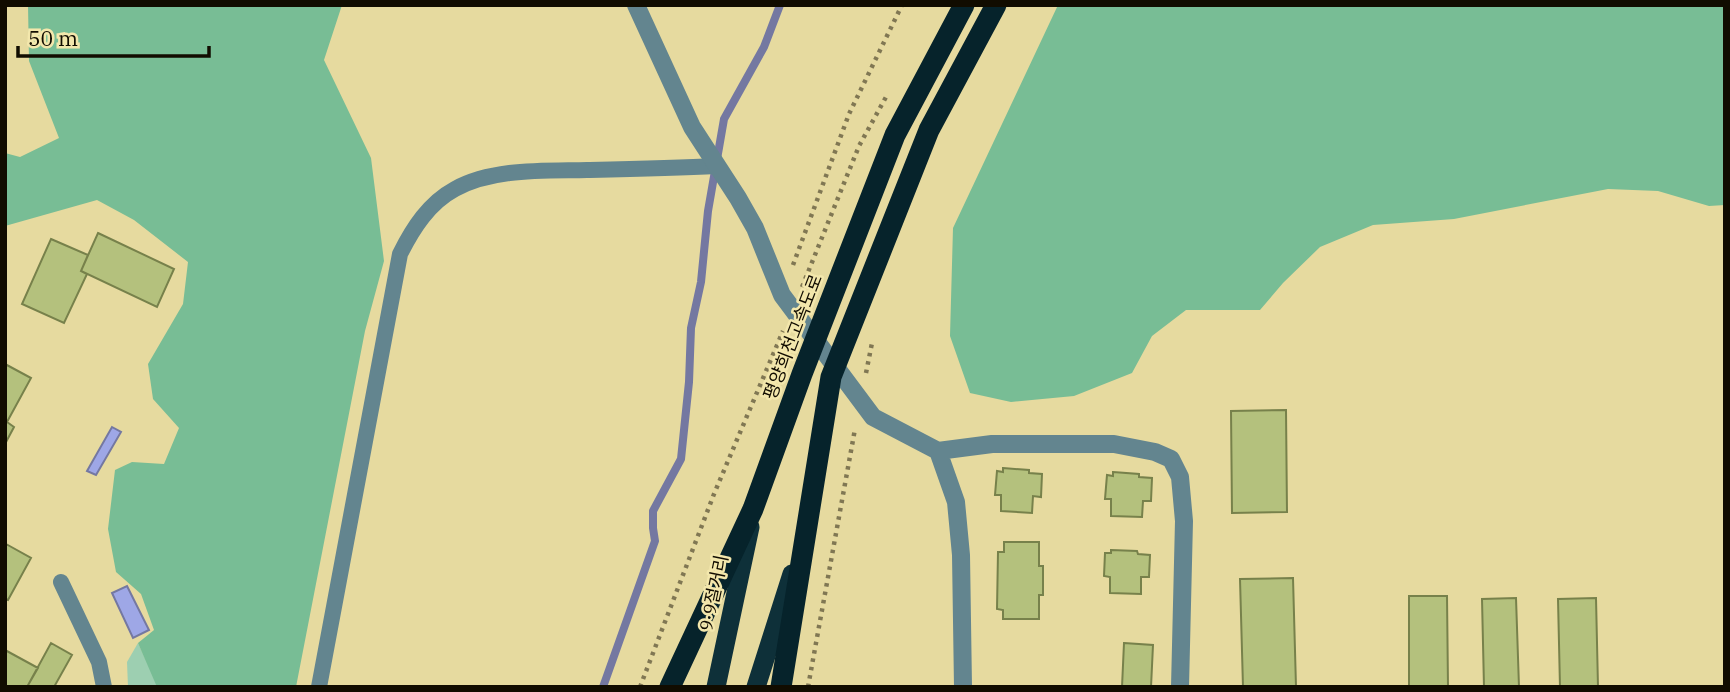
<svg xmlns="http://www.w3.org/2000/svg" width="1730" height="692" viewBox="0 0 1730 692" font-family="'IBM Plex Serif','Noto Sans KR',serif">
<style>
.green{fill:#9dcfb1}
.forest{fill:#78bd95}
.water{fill:#9ea7e6;stroke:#7478a1;stroke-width:2}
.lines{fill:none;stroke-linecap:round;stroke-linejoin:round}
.stream{stroke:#7478a1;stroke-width:8}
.building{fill:#b4c17d;stroke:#77814b;stroke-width:2}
.path{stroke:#807753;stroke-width:4.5;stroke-dasharray:3.5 5;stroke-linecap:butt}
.service{stroke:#63858f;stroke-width:16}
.minor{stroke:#63858f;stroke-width:18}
.trunk{stroke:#0e3039;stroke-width:19}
.motorway{stroke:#06232b;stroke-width:21}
.labels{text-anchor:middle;stroke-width:5;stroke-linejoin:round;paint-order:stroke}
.street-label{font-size:18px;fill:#110c00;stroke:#f3e7ac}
</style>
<rect width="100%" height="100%" fill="#e6da9f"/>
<!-- green -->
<path class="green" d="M138 643 156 682 157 687H128L127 662Z"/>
<!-- forest -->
<path class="forest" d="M28 5H342L324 60 371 158 384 261 365 331 296 687H157L138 643 154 630 141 594 116 572 108 529 115 470 132 462 164 464 179 428 153 399 148 364 183 304 188 262 134 220 97 200 5 226V153L20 157 59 138 29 61Z
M1058 5H1725V205L1709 206 1658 191 1608 189 1454 219 1373 225 1320 247 1283 283 1260 310H1186L1152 336 1132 373 1074 396 1011 402 970 393 950 336 953 228Z"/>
<!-- water -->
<path class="water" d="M112 427 121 432 96 475 87 471Z
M127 586 149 630 133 638 112 593Z"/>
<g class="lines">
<!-- stream -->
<path class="stream" d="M603 687 655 541 653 528V511L681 459 689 382 691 328 701 282 708 211 724 119 764 47 780 5"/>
</g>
<!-- building -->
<path class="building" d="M98 233 174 269 157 307 81 271Z
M51 239 88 255 81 271 87 274 64 323 22 304Z
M5 364 31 378 7 422 14 427 5 444Z
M1286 410 1287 512 1232 513 1231 411Z
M1003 468 1029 470V473L1042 474 1041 497 1033 496 1032 513 1001 511V495H995L997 471 1003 472Z
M1113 472 1139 474V477L1152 478 1151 501H1143L1142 517 1111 516V499H1105L1107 475 1113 476Z
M1004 542H1039V566H1043V595H1039V619H1003V610L997 609 998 552H1004Z
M6 544 31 558 8 600 5 599Z
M1111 550 1137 551 1138 554 1150 555 1149 577H1141V594L1110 593V577L1104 576 1105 553H1111Z
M1293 578 1296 687H1243L1240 579Z
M1409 596H1447L1448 687H1409Z
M1516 598 1519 687H1484L1482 599Z
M1596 598 1598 687H1560L1558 599Z
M51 643 72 655 54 687H27Z
M1124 643 1153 645 1151 687H1122Z
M5 650 38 668 27 687H5Z"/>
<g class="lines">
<!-- path -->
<path class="path" d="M793 265 849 114 902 5
M802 287 859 146 886 97
M866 373 872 343
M640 687 714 494 783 331
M808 687 855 429"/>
<!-- service -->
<path class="service" d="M61 582 99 662 104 687
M319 687 400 254C413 228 429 203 455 189 493 168 545 171 587 170 630 169 674 168 717 166"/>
<!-- minor -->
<path class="minor" d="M636 5 692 127 738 198 755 228 782 295 873 417 938 451 956 502 961 555 963 687
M938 451 992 444H1114L1155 452 1171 459 1180 477 1184 521 1180 687"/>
<!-- trunk -->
<path class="trunk" d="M716 687 750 527
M756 687 792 574"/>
<!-- motorway -->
<path class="motorway" d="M670 687 753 509 802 374 895 135 964 5
M781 687 831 377 929 130 996 5"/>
</g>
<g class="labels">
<!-- street labels -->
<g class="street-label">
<text transform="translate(793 337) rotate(-69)" y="6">평양희천고속도로</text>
<text transform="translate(714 593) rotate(-78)" y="6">9·9절거리</text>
</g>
</g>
<!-- border -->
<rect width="1730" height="692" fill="none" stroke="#110c00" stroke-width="14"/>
<!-- scale -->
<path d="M18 46v10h191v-10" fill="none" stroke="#110c00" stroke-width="3.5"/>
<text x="28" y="46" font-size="21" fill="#110c00" stroke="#f3e7ac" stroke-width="5" paint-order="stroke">50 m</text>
</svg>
